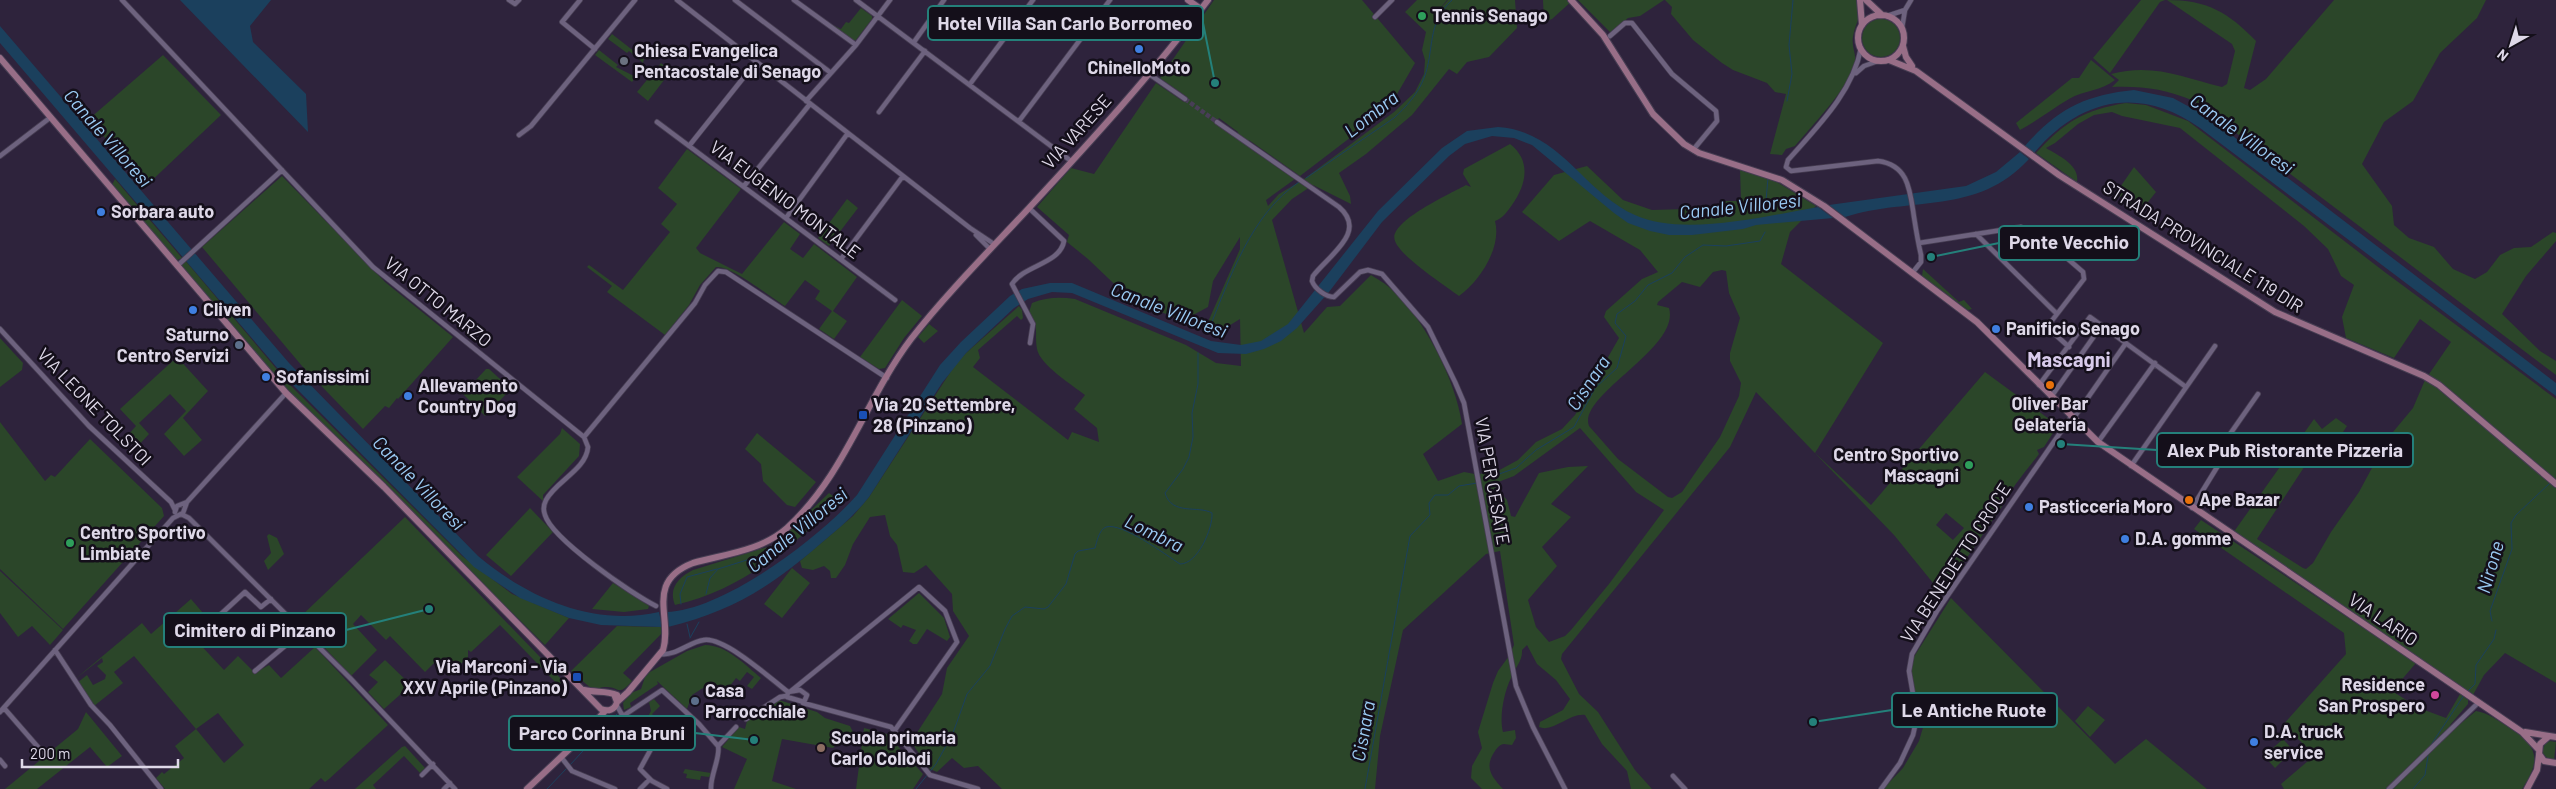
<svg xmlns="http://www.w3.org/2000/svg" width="2556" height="789" viewBox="0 0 2556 789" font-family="Barlow,sans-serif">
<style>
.green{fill:#2b4629;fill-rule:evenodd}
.water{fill:#1b405d}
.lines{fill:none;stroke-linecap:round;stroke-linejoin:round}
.stream{stroke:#1b405d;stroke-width:1}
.street-tunnel{stroke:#483e56;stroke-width:4.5;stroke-dasharray:4.5 2;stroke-linecap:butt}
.street-casing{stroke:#463d52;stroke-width:6}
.secondary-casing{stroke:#463d52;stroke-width:8}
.street{stroke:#6d627e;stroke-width:4.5}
.secondary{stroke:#986e87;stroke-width:6}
.leisure-dot{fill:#2e9e5b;stroke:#140f1a;stroke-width:2}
.shop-dot{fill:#3f7fe0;stroke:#140f1a;stroke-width:2}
.worship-dot{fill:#6b7280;stroke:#140f1a;stroke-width:2}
.service-dot{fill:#5c6f8a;stroke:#140f1a;stroke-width:2}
.food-dot{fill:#e8710a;stroke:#140f1a;stroke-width:2}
.transit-dot{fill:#1a4fb4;stroke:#140f1a;stroke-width:2}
.hotel-dot{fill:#d1479c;stroke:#140f1a;stroke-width:2}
.education-dot{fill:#8d6e63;stroke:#140f1a;stroke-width:2}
.labels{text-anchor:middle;stroke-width:5;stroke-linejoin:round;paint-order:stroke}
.poi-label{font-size:18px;font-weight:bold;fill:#ded8e8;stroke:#140f1a;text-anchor:start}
.street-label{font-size:18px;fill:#ded8e8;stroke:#140f1a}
.water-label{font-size:19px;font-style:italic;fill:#9bcbf4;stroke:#140f1a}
.quarter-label{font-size:20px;font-weight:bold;fill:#d8cbeb;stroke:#140f1a}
.leader{fill:none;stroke:#24807a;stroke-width:2}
.callout-dot{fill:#24807a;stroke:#140f1a;stroke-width:2}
.callout{fill:#140f1a;stroke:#24807a;stroke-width:2}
.callout-label{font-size:19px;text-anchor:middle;font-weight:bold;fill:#ded8e8}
</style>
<rect width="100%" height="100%" fill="#2e233c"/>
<!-- green -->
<path class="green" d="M1214 0H1362L1415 63 1389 108 1300 176 1249 140 1251 149 1295 179 1266 200 1268 206 1279 194 1304 179 1394 112 1415 92 1424 74 1425 60 1422 50 1426 32 1405 12 1417 0H1447L1437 12 1448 0H1515L1517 28 1489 57 1467 62 1457 74 1449 69 1412 115 1366 154 1339 173 1350 196 1351 204 1313 185 1292 199 1272 220 1304 333 1327 307 1340 306 1371 275C1377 279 1385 283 1390 288 1424 317 1456 381 1462 424L1423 454 1438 481 1464 472 1475 474 1494 473 1518 460 1536 442 1562 429 1575 415 1619 338 1604 317 1606 311 1642 279 1658 272 1640 250 1590 221 1559 241 1522 212 1554 175 1587 166 1623 200 1652 210 1722 208 1723 201H1741L1740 169 1770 178 1816 206 1790 232 1781 264 1883 343 1815 453 1871 505 1985 372 2060 427 2055 430 2044 447 2037 450 2039 454C2030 466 2008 492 2005 502L1942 594 1894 535 1756 392 1730 447 1562 654 1561 659 1579 694 1598 712 1635 770 1652 789H1631L1627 771 1602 744 1585 715C1569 713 1553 733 1539 727L1540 722 1563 710 1570 699 1556 680 1537 664 1527 645 1522 650C1523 660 1515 668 1511 678 1504 692 1499 717 1503 732L1515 730 1516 738 1512 745C1509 745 1506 744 1504 744 1500 744 1497 748 1495 751 1484 767 1491 776 1503 789H1482L1471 778 1472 766 1482 748 1478 732 1493 683 1498 671 1509 656 1514 645 1500 551 1486 554 1403 630 1380 736 1375 789H1002L978 766 964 768 952 758 937 772 930 769 911 742 942 694 947 668 969 636 953 611 952 594 926 565 914 573 903 572 897 545 890 536 885 515 870 517 853 544 845 565 836 578H831L830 571 824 566 813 570 802 568 800 561 853 516 869 497 955 365 966 353 1019 306 1022 310 1023 318 1021 320 1017 316 978 350 980 358 973 367 1068 440 1072 432 1099 442 1097 428 1074 409 1085 395C1072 385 1040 365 1037 349 1034 332 1040 328 1029 312L1032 303C1047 297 1060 297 1075 299L1186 345 1216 363 1241 366 1240 319 1219 332 1204 331 1240 249V237L1213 281 1208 307 1182 321 1129 298 1088 259 1067 242 1069 235 1037 207 1071 168 1094 174 1156 83 1184 102 1187 97 1160 78ZM1219 118 1238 132 1239 139 1215 123ZM1722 270 1726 271 1729 293 1740 318 1730 353V361L1741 383 1739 396 1720 437 1682 492 1672 498 1668 497 1618 459 1589 426C1577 395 1681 348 1669 308L1657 305 1658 302 1682 282 1700 287 1713 272ZM1580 428 1636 492 1664 510 1609 584 1571 630 1565 636 1549 642 1536 627 1528 600 1557 566 1542 547 1571 517 1551 504 1588 466 1568 467 1539 473 1515 517 1511 516 1507 500 1493 484 1514 476ZM1946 513 1964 528 1953 540 1936 525Z
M1543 0H1573L1552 19 1544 22Z
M1578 0H1664L1640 16 1628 18 1611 33Z
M1665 0H1856C1862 21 1856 19 1853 37 1851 48 1858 55 1854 68 1845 91 1811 127 1795 146L1786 149 1782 155 1770 154 1786 94 1775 92 1767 83 1733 70 1722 63 1693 40 1671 14 1672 7Z
M2141 0H2165L2160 2 2110 73 2093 58Z
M2167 0C2207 0 2228 12 2256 41L2244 88 2250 90 2266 79 2334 0H2486L2477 18 2440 53 2413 101 2384 122 2362 164 2392 206 2394 225 2409 238 2434 247 2453 269 2475 279 2487 272 2500 255 2514 248 2531 247 2553 232 2556 233V241L2526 276 2502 314 2540 351 2556 361V375L2194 101C2164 89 2144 86 2112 87L2119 80 2111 74C2153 63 2182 77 2222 87L2227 84 2235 51 2232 44Z
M861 8 872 16V19L856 40H853L829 23 841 29 846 22 849 23Z
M1862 38a19 19 0 1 1 38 0a19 19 0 1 1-38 0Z
M612 34 644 59 643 63 629 51 627 53 608 39Z
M599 50 618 65 616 67 636 77 632 82 595 55Z
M163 55 221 115 146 186 89 119Z
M2091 60 2115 80C2102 91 2084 90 2069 99 2052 109 2037 121 2020 130L2016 123 2072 78H2079Z
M661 63 671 71 648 101 637 92Z
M2126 103 2146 105 2188 121 2386 273 2556 399V683L2505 653 2484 675 2473 695 2233 533 2314 419 2322 429 2336 418 2347 426 2335 444 2316 449 2257 539 2303 568 2306 569 2313 563 2331 532 2359 492 2388 438 2413 408 2425 380 2451 342 2420 319 2394 358 2346 338 2342 317 2354 285 2341 276 2328 249 2304 226 2180 128 2122 116 2112 112 2094 115 2078 124 2055 143 2046 148C2059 156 2080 165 2077 182L2036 153C2065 122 2083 110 2126 103Z
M1510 144C1532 161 1526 185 1512 205 1507 212 1503 218 1495 221 1502 247 1480 281 1459 296 1444 285 1401 257 1395 241 1387 222 1452 193 1466 185L1471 187 1463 174 1464 169Z
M687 149 741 189 696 248 700 253 742 274 784 222 800 234 790 249 803 258 814 244 857 277 833 311 847 321 834 339 819 329 832 311 815 299 820 291 805 280 785 306C770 297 732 266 716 267L700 285 689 305 665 335 607 292 612 286 587 267 589 265 623 290 670 232 661 224 677 204 658 188Z
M2134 167 2156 192 2140 212 2116 193Z
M282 176 385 282 453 337 398 399 397 398 389 408 385 406 363 429 302 366 202 247Z
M115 179 182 258 175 261 112 185Z
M847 199 858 208 829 246 818 238Z
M184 259 290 385 462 556 512 594 569 618 545 645 292 396 180 266Z
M1923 269 1959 302 1964 300 1972 309 1968 310 1922 276Z
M902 300 922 316 904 338 885 368 879 369 860 357Z
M929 324 938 331 924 343 918 337Z
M0 338 23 363 22 370 0 387Z
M177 357 208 391 183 418 202 440 184 456 164 434 186 411 170 394 139 423 149 434 137 447 126 437 136 426 120 409Z
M486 369H489L511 389 485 416 463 394Z
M0 422 45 481 51 475 55 477 90 439 162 508 164 516 63 629 0 569Z
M562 428 580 444 579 456 543 495V501L517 477 560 434Z
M757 433 816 482 795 507 787 505 763 481 761 464 745 449Z
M829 493 841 502C789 547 744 589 675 605 668 588 679 577 693 570L774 545Z
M530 508 553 532 511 576 486 555Z
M405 517 565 683 560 687 500 625 471 652 468 650V657L449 676 435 662 425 672 390 636 386 640 361 615 353 624 377 650 351 676 298 619Z
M2201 520 2416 663 2392 691 2419 708 2446 718 2460 694 2468 700V704L2450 725 2454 729 2476 711C2488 713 2497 720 2507 726 2538 745 2542 759 2522 789H2284L2281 784 2315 755 2283 725 2346 654 2344 633 2194 529Z
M269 534 277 538 284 554 268 570 264 561 271 553 267 536Z
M792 568 810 583 782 618 764 604Z
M0 571 63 630 50 645 32 626 18 637 0 613Z
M613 583 646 604 649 606 648 609 624 612 592 609Z
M919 593 944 618 950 637 947 641 927 629 917 644H913L909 641 916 630 903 625 901 628 888 619Z
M1951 598 2115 764 2146 739 2207 789H1883L1903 768 1919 741 1924 724 1910 674 1912 660Z
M191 599 209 620 194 638 224 670 238 656 255 673 269 665 281 678 315 647 388 725 329 779 325 782 321 778 309 789H165L156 778 162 772 164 774 184 758 175 746 196 729 134 656 114 672 123 683 94 706 77 683 87 675 93 685 105 679 106 675 97 666 103 662 102 658 74 680 142 623 151 634ZM218 713 244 745 224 763 196 729Z
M617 626 662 627V633L623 673 632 681C617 698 620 686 605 687 601 687 597 689 593 690L571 671Z
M705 645C727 645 745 665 761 678L752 689 747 686 754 677 747 672 740 681 736 678 726 691 711 683 692 695 687 709 657 681 658 684 630 703 631 707 624 710 623 703 631 693 641 689 645 677 650 672 687 651Z
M385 660 411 685 384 709 368 692 378 682 369 675Z
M654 699 660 706 652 714 666 727 662 735 646 720 651 711 649 702Z
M779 700 817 712 825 718 850 726 853 732C850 742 845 745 836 745L833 748 782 739 772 781 796 789H734L747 759 722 747 739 727 745 729 747 721Z
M2088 706 2105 720 2090 737 2075 721Z
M86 712 122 756 107 767 90 747 37 789H5L78 729Z
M864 728 887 734 923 774 913 789H856Z
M2283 739 2293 750 2275 768 2264 756Z
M2550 741 2556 742 2554 760 2548 759 2542 752 2545 744Z
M405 746 425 768 420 773 404 756 373 785 376 789H355L402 747Z
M685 769 711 773 709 777 701 776 700 780 686 778 687 774 683 773Z"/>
<!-- water -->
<path class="water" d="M180 0H271L250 26 253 42 306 94 308 132Z
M0 26 289 363 478 556C528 598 593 627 659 612L662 627 601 625 569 618 520 598 474 567 285 377 0 43Z
M2134 90 2173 98 2208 117 2556 383V396L2200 128C2140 85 2080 98 2034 153L2024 147C2057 109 2085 95 2134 90Z
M1498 127C1561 131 1583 192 1635 215 1683 237 1766 216 1818 207L1833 218 1756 225 1743 229 1692 235H1669L1650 231 1628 223 1614 213 1532 145 1514 138 1492 136 1465 144 1449 156 1382 222 1329 292 1297 328 1281 341 1264 349 1246 354 1218 353 1072 293 1052 292 1028 299 1014 308 966 353 942 383 869 497C854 516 837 530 819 545 769 588 732 611 668 627L666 612C724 610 819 538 857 495L940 365 961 342 1010 296 1022 289 1050 283H1072L1211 341 1241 345 1261 341 1288 324 1378 211 1442 148 1467 131Z
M2020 152 2029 159C1977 216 1911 196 1845 217L1829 205 1966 186 1996 172Z"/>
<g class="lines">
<!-- stream -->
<path class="stream" d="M1787 101 1792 74 1789 45 1793 0
M1306 178 1394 118C1406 107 1418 94 1424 78 1435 49 1426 24 1452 0
M1765 212 1768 178
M1209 329C1230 278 1251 214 1299 182
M1485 479 1516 468 1536 450 1574 427 1595 388 1617 368 1626 336 1615 323 1617 314 1635 301 1648 285 1672 273 1685 257 1703 245 1726 246 1760 241 1765 232
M706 594 710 578 718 569 766 554
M681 604 680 594 687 577 717 569
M2492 621 2490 611 2512 549 2511 523 2516 515 2550 483
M687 624 690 637
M690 638 699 622
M2467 692 2475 684 2476 665 2494 639 2496 630
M2429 748 2464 695
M570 765 617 714
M547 789 567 768
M916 789 936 764 953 733 967 694 990 666 1005 629 1012 616 1025 607 1044 609 1048 607 1066 584 1075 554 1078 551 1095 548C1097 541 1099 530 1106 527 1122 522 1166 555 1180 564 1198 564 1213 528 1212 513 1198 505 1172 516 1165 493L1183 469 1189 457 1193 437 1192 413 1198 384V353
M1365 789 1410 536 1430 515 1429 503 1435 495H1448L1459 486 1477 483
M2413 789 2425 775 2428 756"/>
<!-- street-tunnel -->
<path class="street-tunnel" d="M1185 99 1217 122"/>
<defs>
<path id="street" d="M122 0 373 267 584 437 588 447C586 470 556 481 546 500 544 504 543 510 545 515 552 539 632 594 656 606
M509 0 515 4 519 0
M580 0 562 22 595 49
M677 0 970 228 994 244
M735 0 831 73
M794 0 856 45
M856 0 1071 161
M1887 16 1905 10
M1375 17 1392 0
M1902 28 1905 10 1911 0
M1610 36 1625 23H1632L1672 74 1716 111 1717 121 1693 150
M914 42 944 0
M1861 48C1853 92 1817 127 1788 160L1786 167 1791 171 1878 161C1909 165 1910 191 1914 217 1916 230 1918 242 1921 255V262L1913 272
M1856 73 1864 66 1878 61
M1149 74 1185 99
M970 84 1033 0
M806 101 856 45 890 0
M879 112 925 51
M1019 121 1110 0
M657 122 895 300
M1217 122 1339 207C1368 232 1329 255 1313 276L1312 281C1315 289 1326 297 1334 297L1360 272 1368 270 1382 274 1428 327 1455 382 1464 403 1516 686 1533 727 1565 789
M519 135 531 126 635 0
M689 146 756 62
M0 156 51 117
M744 186 810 104
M1029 208 1064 241C1060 264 1024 265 1012 284L1033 324 1030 343
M786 218 848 133
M1976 234 2056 313
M976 235 990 249
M1919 243 2021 227 2061 253 2083 272 2084 279 2047 327 2069 347
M841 259 903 176
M177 266 282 170
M0 329 89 426 171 502 175 510
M2039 385 2090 317 2186 387
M2051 397 2102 325
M2073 419 2126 343
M584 437 695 303 705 285 718 271 726 272 887 378
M2098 442 2155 363
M2131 466 2215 346
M2192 508 2219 464 2214 457 2258 394
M175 512 177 506 187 502
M181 514 189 518 351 679 455 789
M196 637 245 592 261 607 271 599
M55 650 91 705 110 725 161 789
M661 654C676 656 689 642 704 640 725 637 771 679 788 692
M255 671 303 631
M800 690 807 695 804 702 787 697 788 692Z
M791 691 919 587 945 611 957 642 895 730
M803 703 891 727 930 775 978 789
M616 704 621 713 651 749 640 769 652 781 667 789
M4 708 44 754
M0 712 173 518 183 513 187 502 286 393
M623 716 662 690 699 724 718 746
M746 719 780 697 786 696
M718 746 736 727
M561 757 572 771 615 789
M0 760 5 766
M422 775 433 764
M1673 776 1685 789
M444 789 450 783
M640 789 650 779
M711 789C710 776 721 756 718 746
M1881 789 1900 763 1913 735 1917 717 1909 671 1912 654 1937 611 2071 417
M2389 789 2478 703"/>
<path id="secondary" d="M1188 0 1201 9
M1571 0 1603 35 1653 114 1684 144 1699 153 1782 180 1824 206 1977 322 2098 442 2522 732 2539 750
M1860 0 1862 25
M1866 0 1882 15
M1858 38a23 23 0 1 1 46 0a23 23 0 1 1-46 0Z
M1903 46 1906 57 1912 66
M0 58 286 393 384 487 601 709C608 712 615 710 617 702L614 694
M1889 60 1916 71 2059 175 2275 312 2424 376 2439 385 2556 484
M584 690C596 693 606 690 617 695
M617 702 628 692 663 650C673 618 644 582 693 563 725 554 761 551 787 528 845 475 865 400 911 339 947 293 989 251 1029 208 1091 141 1153 73 1208 0
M2525 732 2556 737
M2548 737 2540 744 2539 754 2544 761 2556 763
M527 789 579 740 605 711
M2527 789 2537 770 2539 755"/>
</defs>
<!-- street casing -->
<use href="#street" class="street-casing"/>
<!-- secondary casing -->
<use href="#secondary" class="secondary-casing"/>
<!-- street -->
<use href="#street" class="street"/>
<!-- secondary -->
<use href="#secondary" class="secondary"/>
</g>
<!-- markers -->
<g class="leisure-dot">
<circle cx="1422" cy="16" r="5"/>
<circle cx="1969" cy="465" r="5"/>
<circle cx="70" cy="543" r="5"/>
</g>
<g class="shop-dot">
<circle cx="1139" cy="49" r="5"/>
<circle cx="101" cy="212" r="5"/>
<circle cx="193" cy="310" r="5"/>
<circle cx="1996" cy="329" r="5"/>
<circle cx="266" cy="377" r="5"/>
<circle cx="408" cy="396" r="5"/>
<circle cx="2029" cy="507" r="5"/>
<circle cx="2125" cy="539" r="5"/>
<circle cx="2254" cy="742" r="5"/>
</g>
<circle class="worship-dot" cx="624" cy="61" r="5"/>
<g class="service-dot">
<circle cx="239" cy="345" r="5"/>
<circle cx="695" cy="701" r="5"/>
</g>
<g class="food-dot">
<circle cx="2050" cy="385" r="5"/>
<circle cx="2189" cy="500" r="5"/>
</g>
<g class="transit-dot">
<rect x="858" y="410" width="10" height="10" rx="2.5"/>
<rect x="572" y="672" width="10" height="10" rx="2.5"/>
</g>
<circle class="hotel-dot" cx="2435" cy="695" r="5"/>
<circle class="education-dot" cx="821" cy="748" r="5"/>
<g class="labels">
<!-- poi labels -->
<g class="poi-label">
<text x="1432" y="22">Tennis Senago</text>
<text x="634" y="57">Chiesa Evangelica<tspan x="634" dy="21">Pentacostale di Senago</tspan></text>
<text x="1139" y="74" text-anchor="middle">ChinelloMoto</text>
<text x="111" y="218">Sorbara auto</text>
<text x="203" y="316">Cliven</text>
<text x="2006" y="335">Panificio Senago</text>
<text x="229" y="341" text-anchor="end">Saturno<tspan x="229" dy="21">Centro Servizi</tspan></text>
<text x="276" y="383">Sofanissimi</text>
<text x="418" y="392">Allevamento<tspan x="418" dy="21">Country Dog</tspan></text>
<text x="2050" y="410" text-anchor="middle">Oliver Bar<tspan x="2050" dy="21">Gelateria</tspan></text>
<text x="873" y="411">Via 20 Settembre,<tspan x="873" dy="21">28 (Pinzano)</tspan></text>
<text x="1959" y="461" text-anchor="end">Centro Sportivo<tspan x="1959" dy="21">Mascagni</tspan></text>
<text x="2199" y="506">Ape Bazar</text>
<text x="2039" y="513">Pasticceria Moro</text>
<text x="80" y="539">Centro Sportivo<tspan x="80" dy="21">Limbiate</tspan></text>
<text x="2135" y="545">D.A. gomme</text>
<text x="567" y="673" text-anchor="end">Via Marconi - Via<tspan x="567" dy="21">XXV Aprile (Pinzano)</tspan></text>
<text x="2425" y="691" text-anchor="end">Residence<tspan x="2425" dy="21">San Prospero</tspan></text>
<text x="705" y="697">Casa<tspan x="705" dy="21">Parrocchiale</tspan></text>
<text x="2264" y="738">D.A. truck<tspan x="2264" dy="21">service</tspan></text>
<text x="831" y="744">Scuola primaria<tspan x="831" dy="21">Carlo Collodi</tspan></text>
</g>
<!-- street labels -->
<g class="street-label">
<text transform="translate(1077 132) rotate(-48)" y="6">VIA VARESE</text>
<text transform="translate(785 200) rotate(37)" y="6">VIA EUGENIO MONTALE</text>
<text transform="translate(2203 247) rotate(32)" y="6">STRADA PROVINCIALE 119 DIR</text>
<text transform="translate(438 302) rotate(39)" y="6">VIA OTTO MARZO</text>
<text transform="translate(94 407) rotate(46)" y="6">VIA LEONE TOLSTOI</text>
<text transform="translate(1492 481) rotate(80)" y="6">VIA PER CESATE</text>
<text transform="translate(1956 563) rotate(-57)" y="6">VIA BENEDETTO CROCE</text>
<text transform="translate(2383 620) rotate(34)" y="6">VIA LARIO</text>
</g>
<!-- water labels -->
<g class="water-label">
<text transform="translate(1371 114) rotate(-38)" y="7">Lombra</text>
<text transform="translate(2242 134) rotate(36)" y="7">Canale Villoresi</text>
<text transform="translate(108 138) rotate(49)" y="7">Canale Villoresi</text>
<text transform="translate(1740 206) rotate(-6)" y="7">Canale Villoresi</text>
<text transform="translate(1169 310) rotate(21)" y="7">Canale Villoresi</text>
<text transform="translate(1588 383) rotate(-56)" y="7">Cisnara</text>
<text transform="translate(419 483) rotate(46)" y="7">Canale Villoresi</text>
<text transform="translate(797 530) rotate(-39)" y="7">Canale Villoresi</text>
<text transform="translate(1154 533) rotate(26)" y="7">Lombra</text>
<text transform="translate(2490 567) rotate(-74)" y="7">Nirone</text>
<text transform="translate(1363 731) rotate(-80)" y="7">Cisnara</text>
</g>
<!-- quarter labels -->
<g class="quarter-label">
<text x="2069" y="367">Mascagni</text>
</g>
</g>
<!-- callouts -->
<path class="leader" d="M1215 83L1203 23M1931 257L1999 243M2061 444L2157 450M429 609L346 630M1813 722L1892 710M754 740L695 733"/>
<g class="callout-dot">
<circle cx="1215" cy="83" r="5"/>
<circle cx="1931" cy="257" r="5"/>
<circle cx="2061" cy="444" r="5"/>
<circle cx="429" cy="609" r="5"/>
<circle cx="1813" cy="722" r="5"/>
<circle cx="754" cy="740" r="5"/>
</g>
<g class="callout">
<rect x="928" y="6" width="275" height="34" rx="5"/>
<rect x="1999" y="226" width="140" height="34" rx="5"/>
<rect x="2157" y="433" width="256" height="34" rx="5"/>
<rect x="164" y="613" width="182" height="34" rx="5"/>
<rect x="1892" y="693" width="165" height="34" rx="5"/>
<rect x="509" y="716" width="186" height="34" rx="5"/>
</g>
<g class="callout-label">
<text x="1065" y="30">Hotel Villa San Carlo Borromeo</text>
<text x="2069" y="249">Ponte Vecchio</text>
<text x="2285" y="457">Alex Pub Ristorante Pizzeria</text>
<text x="255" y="637">Cimitero di Pinzano</text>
<text x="1974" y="717">Le Antiche Ruote</text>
<text x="602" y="740">Parco Corinna Bruni</text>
</g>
<!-- north arrow -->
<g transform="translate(2511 45) rotate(219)" stroke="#140f1a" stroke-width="4" paint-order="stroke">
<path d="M0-4L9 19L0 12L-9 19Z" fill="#ded8e8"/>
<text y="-8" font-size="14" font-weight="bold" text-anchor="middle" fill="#ded8e8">N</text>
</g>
<!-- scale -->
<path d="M22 759v8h156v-8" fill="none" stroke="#ded8e8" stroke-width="2.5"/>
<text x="30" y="759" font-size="15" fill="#ded8e8" stroke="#140f1a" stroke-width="4" paint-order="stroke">200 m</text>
</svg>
